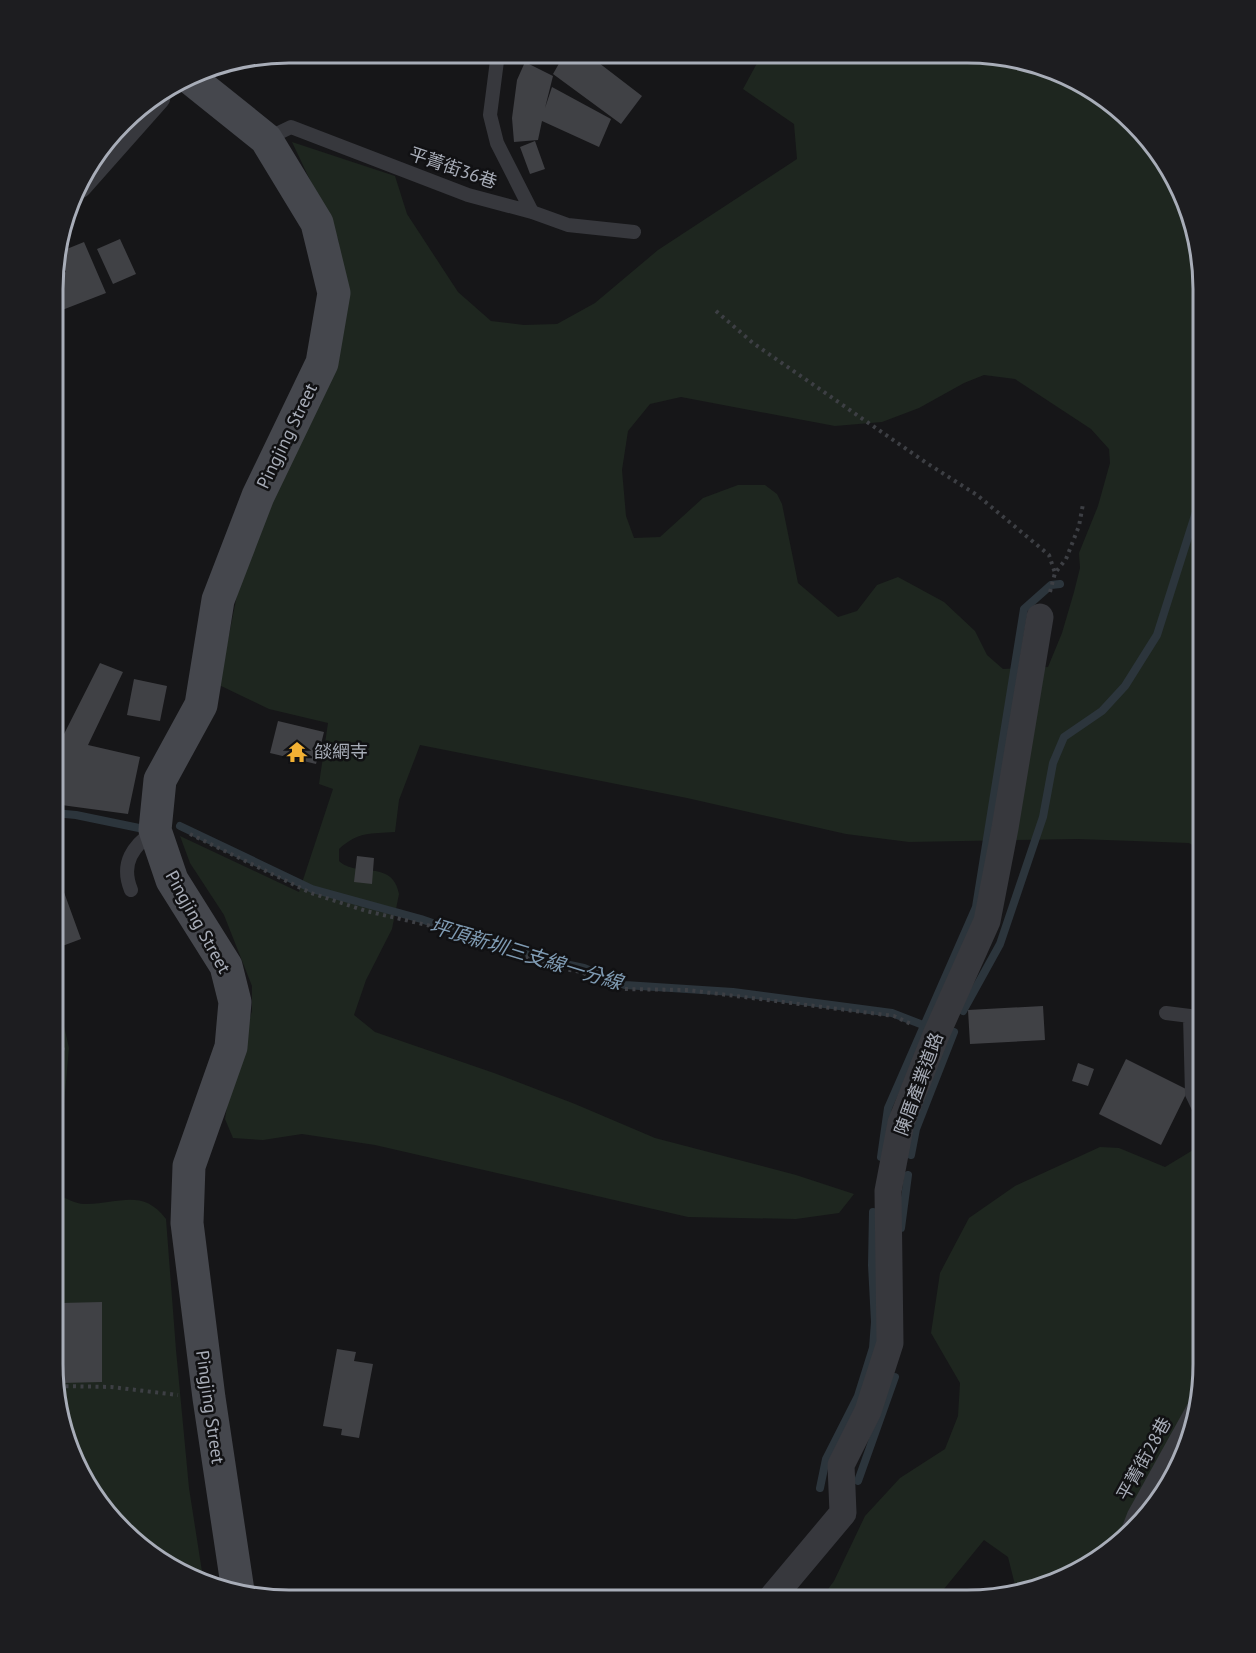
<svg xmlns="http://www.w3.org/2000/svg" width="1256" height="1653" viewBox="0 0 1256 1653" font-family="'PT Sans','Noto Sans TC',sans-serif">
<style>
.green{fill:#1e261f;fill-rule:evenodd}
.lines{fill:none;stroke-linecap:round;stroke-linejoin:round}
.stream{stroke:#2c353c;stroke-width:8}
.building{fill:#404145}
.path{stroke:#3d3f44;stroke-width:4;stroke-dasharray:3 4.5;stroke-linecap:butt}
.lane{stroke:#37383d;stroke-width:14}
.street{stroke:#37383d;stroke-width:27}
.secondary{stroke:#45474d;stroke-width:33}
.labels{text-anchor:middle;stroke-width:5;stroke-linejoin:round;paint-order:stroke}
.street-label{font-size:18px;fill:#a8adb8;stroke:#111113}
.poi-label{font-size:18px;fill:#a8adb8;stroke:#111113;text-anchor:start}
.water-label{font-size:20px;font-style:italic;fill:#7f9bb3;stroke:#111113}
.rim{fill:none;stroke:#a8adb8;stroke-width:3}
</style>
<rect width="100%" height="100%" fill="#161618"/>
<!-- green -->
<path class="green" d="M762 54 998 55 1057 70 1111 101 1179 184 1203 289V852L1189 843 1078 839 909 842 846 834 687 798 420 745 399 800 395 832C370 834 359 831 339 849V861C357 878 393 859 399 894L392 929 366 980 354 1015 375 1032 494 1073 575 1104 655 1138 796 1175 854 1194 839 1213 796 1219 688 1217 375 1145 302 1134 263 1140 233 1138 225 1119 232 1076 252 1011V986L224 915 190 863 180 836 299 892 333 789 319 784 328 723 269 709 219 685 242 570 347 297 338 239 292 142 395 176 407 214 458 292 491 321 524 325 557 324 595 303 658 250 797 159 794 124 743 89ZM984 375 1015 379 1091 429 1109 449 1110 463 1098 506 1079 553 1080 568 1074 592 1062 633 1048 667 1003 669 987 655 975 631 944 602 898 577 877 585 857 611 838 617 798 583 782 504 777 494 765 485H738L703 498 660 537 634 538 626 516 622 470 628 431 650 404 681 397 835 426 882 422 919 408 964 383Z
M53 994 64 1026 69 1048 62 1126 54 1168 58 1195C66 1198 76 1204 84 1204 117 1205 142 1187 166 1219L176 1350 189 1488 203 1578 157 1560 111 1520 77 1469 53 1364Z
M1203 1144V1380L1191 1440 1163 1496 1123 1542 1072 1576 1016 1589 1008 1557 984 1540 935 1600H820L834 1581 865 1516 900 1478 945 1449 958 1416 960 1383 931 1333 940 1273 969 1218 1015 1186 1100 1147 1119 1148 1165 1167Z"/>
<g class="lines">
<!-- stream -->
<path class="stream" d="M54 813 76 815 139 828
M180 826 312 889 421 919 487 942 507 944 541 959 584 968 625 985 733 992 892 1013 923 1025
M963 1011 1000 944 1043 817 1053 763 1064 737 1102 711 1125 686 1157 635 1203 490
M53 1082 59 1047 53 1023
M911 1155 916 1129 954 1032
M881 1157 888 1108 976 907 1024 609 1051 585 1060 584
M901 1228 908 1175
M53 1358 57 1327 53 1282
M858 1481 895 1377
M820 1488 826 1459 858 1396 873 1348 875 1322 872 1265 873 1212"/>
</g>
<!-- building -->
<path class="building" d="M565 53H586L642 96 621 124 553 74Z
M525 62 553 76 545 108 552 87 611 119 599 147 542 121 538 140 514 142 512 118 517 80Z
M535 141 545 169 530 174 520 147Z
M120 239 136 274 113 284 97 249Z
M84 242 106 293 57 312 59 315 54 317 55 277 66 272 57 253Z
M100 663 123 672 88 745 140 757 128 814 54 804V786L62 738Z
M134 679 167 686 160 721 127 715Z
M278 721 324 732 316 764 270 753Z
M357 856 374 858 372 884 354 882Z
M53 862 81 939 57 948 62 961 53 964Z
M1043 1006 1045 1040 970 1044 968 1010Z
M1126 1059 1188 1090 1161 1145 1099 1114Z
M1078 1063 1094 1069 1088 1086 1072 1081Z
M102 1302V1382L61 1383V1303Z
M337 1349 356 1352 354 1361 373 1364 359 1438 341 1435 342 1429 323 1426Z"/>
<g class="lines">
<!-- path -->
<path class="path" d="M716 311 753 343 925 462 977 495 1049 555 1055 573
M1050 592 1055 573 1066 559 1079 526 1083 504
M190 834 311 893 366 911 431 926 481 946H501L548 966 581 972 622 989 688 990 894 1016 911 1024
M53 1102 63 1047 53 1011
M53 1262C58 1297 61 1331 54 1365L58 1372 57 1385
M58 1386 111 1387 178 1395"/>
<!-- lane -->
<path class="lane" d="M498 53 490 115 497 143 532 212
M266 139 291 127 468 195 532 212 568 225 634 232
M131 890C120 863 133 846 155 830
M1166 1013 1190 1016 1192 1094 1203 1117
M1124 1541 1134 1515 1200 1396"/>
<!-- street -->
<path class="street" d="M79 185 157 97
M770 1600 843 1513 841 1465 868 1411 890 1343 888 1191 901 1123 936 1035 987 921 1005 828 1040 617"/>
<!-- secondary -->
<path class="secondary" d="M190 78 266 139 317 223 334 293 322 363 258 496 218 600 201 705 160 780 155 830 172 880 226 966 235 1002 231 1047 189 1166 187 1223 209 1398 238 1591"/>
</g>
<!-- icons -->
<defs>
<symbol id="temple-bare" viewBox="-9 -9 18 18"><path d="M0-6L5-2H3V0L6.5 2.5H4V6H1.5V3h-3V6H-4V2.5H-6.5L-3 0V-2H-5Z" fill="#f2b134" stroke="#111113" stroke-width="2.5" paint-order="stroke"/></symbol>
</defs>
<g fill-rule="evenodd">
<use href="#temple-bare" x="282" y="737" width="30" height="30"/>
</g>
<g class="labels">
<!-- street labels -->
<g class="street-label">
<text transform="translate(453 168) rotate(19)" y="6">平菁街36巷</text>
<text transform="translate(287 436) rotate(-64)" y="6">Pingjing Street</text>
<text transform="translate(198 922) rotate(61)" y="6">Pingjing Street</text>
<text transform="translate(919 1084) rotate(-70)" y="6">陳厝產業道路</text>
<text transform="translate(210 1407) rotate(82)" y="6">Pingjing Street</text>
<text transform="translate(1144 1459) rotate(-61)" y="6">平菁街28巷</text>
</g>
<!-- poi labels -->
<g class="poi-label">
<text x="314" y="758">燄網寺</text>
</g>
<!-- water labels -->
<g class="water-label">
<text transform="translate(526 954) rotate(17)" y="7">坪頂新圳三支線一分線</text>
</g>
</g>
<!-- crop -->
<path d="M0 0H1256V1653H0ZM289 63H967A226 226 0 0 1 1193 289V1364A226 226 0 0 1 967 1590H289A226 226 0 0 1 63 1364V289A226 226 0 0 1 289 63Z" fill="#1d1d20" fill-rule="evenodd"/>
<path class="rim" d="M289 63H967A226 226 0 0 1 1193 289V1364A226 226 0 0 1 967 1590H289A226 226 0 0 1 63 1364V289A226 226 0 0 1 289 63Z"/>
</svg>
